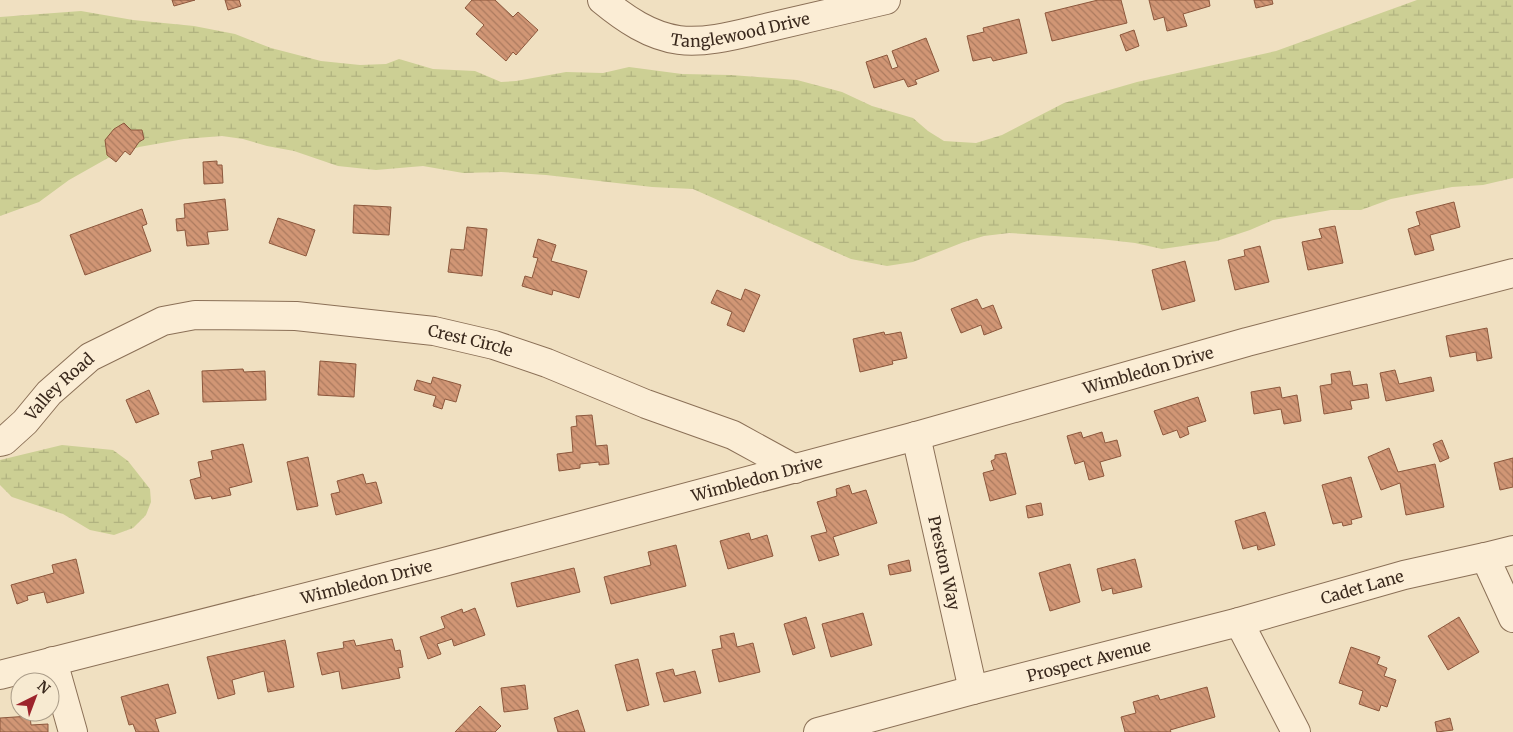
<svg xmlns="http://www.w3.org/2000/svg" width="1513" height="732" viewBox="0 0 1513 732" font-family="Merriweather,serif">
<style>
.wetland{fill:url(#wetland-marsh)}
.building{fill:url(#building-back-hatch);stroke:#8c573c}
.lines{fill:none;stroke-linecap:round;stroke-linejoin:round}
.minor-casing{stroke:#8b7057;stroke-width:30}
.minor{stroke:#fbedd5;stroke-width:28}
.labels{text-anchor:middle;stroke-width:5;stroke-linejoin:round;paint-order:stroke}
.street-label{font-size:16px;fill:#3a291d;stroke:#f7ead1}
</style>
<defs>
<pattern id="wetland-marsh" width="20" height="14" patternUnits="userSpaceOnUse" patternTransform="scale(1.25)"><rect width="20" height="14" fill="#cccf94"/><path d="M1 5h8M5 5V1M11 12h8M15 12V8" fill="none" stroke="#b0b27f"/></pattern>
<pattern id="building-back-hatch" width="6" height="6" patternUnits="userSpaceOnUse" patternTransform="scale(1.25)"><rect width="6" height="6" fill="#d19675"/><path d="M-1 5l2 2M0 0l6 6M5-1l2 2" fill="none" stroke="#ab7a5f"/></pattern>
</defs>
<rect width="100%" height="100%" fill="#f0e0c1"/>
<!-- wetland -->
<path class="wetland" d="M1417 0H1513V178L1483 185 1452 187 1391 199 1361 210H1331L1273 220 1250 230 1217 241 1162 249 1135 243 1100 239 1009 233 984 236 964 242 913 262 887 266 851 259 693 189 652 187 546 175 501 172 463 173 423 166 376 170 338 166 294 151 267 146 243 139 222 136 184 139 139 147 108 158 69 180 39 202 0 216V17L81 11 133 20 194 26 235 34 271 48 321 61 360 65 386 64 399 59 433 69 475 71 501 82 516 81 566 72 603 73 629 67 682 74 731 75 797 80 842 92 872 106 913 118 928 131 944 141 976 143 1002 135 1064 103 1137 82 1276 51Z
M62 445 113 450 128 461 150 489 151 502 146 515 133 528 114 535 90 530 63 514 12 497 0 485V460Z"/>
<!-- building -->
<path class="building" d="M172 0H195L174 6Z
M225 0H239L241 6 228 10Z
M472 0H495L513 17 518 12 538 30 516 55 513 52 506 61 476 34 484 25 465 8Z
M1098 0H1121L1127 23 1052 41 1045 13Z
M1149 0H1209L1210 6 1183 14 1187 26 1167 31 1164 17 1154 20Z
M1254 0H1272L1273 4 1256 8Z
M1019 19 1027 53 993 61 991 57 973 61 967 36 984 32 983 28Z
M1134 30 1139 46 1126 51 1120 35Z
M926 38 939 71 915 80 917 84 908 87 904 79 874 88 866 62 887 55 892 69 898 67 892 51Z
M124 123 131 130H142L144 139 139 142 130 155 125 151 116 162 107 155 105 140 114 129Z
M217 161V165H222L223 183 204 184 203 162Z
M225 199 228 230 207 232 209 244 187 246 185 230 177 231 176 219 185 218 184 204Z
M1454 202 1460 227 1430 235 1434 250 1415 255 1408 229 1420 225 1416 212Z
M354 205 391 207 389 235 353 233Z
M142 209 147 224 142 226 151 251 85 275 70 235Z
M278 218 315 230 306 256 269 243Z
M1335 226 1343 263 1308 270 1302 242 1322 238 1319 229Z
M467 227 487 229 482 276 448 272 451 249 464 250Z
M538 239 556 245 551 261 587 271 579 298 553 290 552 295 522 286 525 276 532 278 538 258 533 257Z
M1260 246 1269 282 1235 290 1228 260 1245 256 1244 250Z
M1185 261 1195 301 1162 310 1152 270Z
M745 289 760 295 744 332 727 325 732 312 711 303 717 290 741 300Z
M977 299 982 309 993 305 1002 328 984 335 981 325 961 333 951 309Z
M1487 328 1492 358 1477 361 1476 352 1450 357 1446 336Z
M884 332 885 335 901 332 907 358 892 361 893 364 860 372 853 339Z
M320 361 356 364 354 397 318 395Z
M243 369 244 372 265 371 266 400 203 402 202 371Z
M1395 370 1399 384 1431 377 1434 391 1386 401 1380 373Z
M1350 371 1353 386 1367 384 1369 398 1350 401 1352 409 1324 414 1320 386 1332 384 1331 374Z
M433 377 461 385 456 402 445 399 442 409 433 406 436 396 414 390 417 380 431 384Z
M1280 387 1282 398 1297 395 1301 421 1284 424 1281 409 1254 414 1251 392Z
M149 390 159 414 136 423 126 400Z
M1198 397 1206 421 1187 427 1189 434 1180 438 1177 430 1163 435 1154 411Z
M592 415 596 446 607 445 609 464 599 465V462L580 464V468L559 471 557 454 573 452 571 427 577 426 576 416Z
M1081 432 1083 438 1102 432 1105 443 1117 440 1121 456 1100 462 1104 476 1089 480 1084 461 1075 464 1067 436Z
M1442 440 1449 458 1440 462 1433 444Z
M243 444 252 482 229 488 231 495 212 499 211 496 195 499 190 480 201 477 198 462 213 459 211 451Z
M1389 448 1398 472 1435 464 1444 507 1406 515 1400 483 1381 490 1368 457Z
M1006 453 1016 494 990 501 983 473 994 470 991 461 995 459V455Z
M308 457 318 506 297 510 287 462Z
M1513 458V487L1500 490 1494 463Z
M363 474 366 484 376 482 382 503 336 515 331 494 340 492 337 481Z
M1351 477 1362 517 1351 520 1352 524 1343 526 1342 522 1333 524 1322 485Z
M849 485 852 494 866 490 877 523 833 537 839 555 819 561 811 536 827 532 817 502 837 496 836 489Z
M1041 503 1043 515 1028 518 1026 506Z
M1265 512 1275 545 1258 550 1257 545 1243 549 1235 521Z
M749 533 751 540 767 535 773 556 728 569 720 541Z
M676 545 686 586 611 604 604 577 651 565 648 552Z
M76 559 84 593 47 603 44 592 27 596 28 600 17 604 11 585 54 573 52 565Z
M1135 559 1142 587 1113 594 1112 588 1102 591 1097 569Z
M909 560 911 571 890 575 888 565Z
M1070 564 1080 602 1050 611 1039 573Z
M574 568 580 592 517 607 511 583Z
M475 608 485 635 454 646 452 639 437 644 441 654 428 659 420 637 445 628 441 617 462 609 463 613Z
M863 613 872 645 831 657 822 624Z
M806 617 815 648 793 655 784 624Z
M1459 617 1479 652 1448 670 1428 636Z
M734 633 737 647 753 643 760 672 719 682 712 650 722 648 720 636Z
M392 639 395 651 400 650 403 667 398 668 400 678 342 689 339 671 322 675 317 653 344 648 343 642 354 640 356 646Z
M285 640 294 687 268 692 264 671 232 680 235 694 218 699 207 657Z
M1351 647 1380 657 1377 664 1387 668 1384 676 1396 680 1387 707 1381 705 1379 711 1359 704 1363 691 1339 683Z
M638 659 649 705 627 711 615 665Z
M673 669 675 676 695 671 701 693 664 702 656 673Z
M168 684 176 713 155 719 159 732H136L133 724 129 725 121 697Z
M525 685 528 709 504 712 501 688Z
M1207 687 1215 717 1170 730 1171 732H1125L1121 717 1136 713 1133 702 1158 695 1160 700Z
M480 706 501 726 495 732H455Z
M578 710 585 732H558L554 718Z
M30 716 31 725 48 724V732H0V718Z
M1450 718 1453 730 1437 732 1435 722Z"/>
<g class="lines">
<defs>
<g id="minor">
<path id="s1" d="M602 0C625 19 650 36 679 40 707 44 743 33 770 27 809 18 847 9 886 0"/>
<path id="s2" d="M916 436 973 690"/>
<path id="s3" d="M0 442 4 441 25 422 49 393 90 357 163 321 195 315 296 316 434 331 494 345 547 363 646 404 733 435 795 469"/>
<path d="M1485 557 1513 550"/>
<path id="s4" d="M1239 622 1404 575 1485 557 1513 618"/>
<path d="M53 661 73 732"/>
<path id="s5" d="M0 675 444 562 916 436 1247 342 1513 273"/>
<path id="s6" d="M818 732 973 690 1239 622 1296 732"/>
</g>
</defs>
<!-- minor casing -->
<use href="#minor" class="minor-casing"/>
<!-- minor -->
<use href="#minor" class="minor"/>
</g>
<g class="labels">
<!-- street labels -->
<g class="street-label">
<text dy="6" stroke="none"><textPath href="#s1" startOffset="150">Tanglewood Drive</textPath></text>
<text dy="6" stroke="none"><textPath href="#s3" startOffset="516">Crest Circle</textPath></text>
<text dy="6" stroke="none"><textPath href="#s5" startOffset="1188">Wimbledon Drive</textPath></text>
<text dy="6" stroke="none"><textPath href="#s3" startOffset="82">Valley Road</textPath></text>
<text dy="6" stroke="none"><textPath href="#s5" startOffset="782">Wimbledon Drive</textPath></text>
<text dy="6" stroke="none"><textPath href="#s2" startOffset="130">Preston Way</textPath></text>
<text dy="6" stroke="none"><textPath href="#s5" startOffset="378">Wimbledon Drive</textPath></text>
<text dy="6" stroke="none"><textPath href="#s4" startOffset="128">Cadet Lane</textPath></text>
<text dy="6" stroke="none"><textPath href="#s6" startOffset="280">Prospect Avenue</textPath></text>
</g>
</g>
<!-- north arrow -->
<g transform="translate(35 697) rotate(42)"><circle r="24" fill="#f7ead1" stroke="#ab9d89"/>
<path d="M0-4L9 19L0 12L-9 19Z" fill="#9d242c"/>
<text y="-8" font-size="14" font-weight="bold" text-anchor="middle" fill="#3a291d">N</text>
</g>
</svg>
